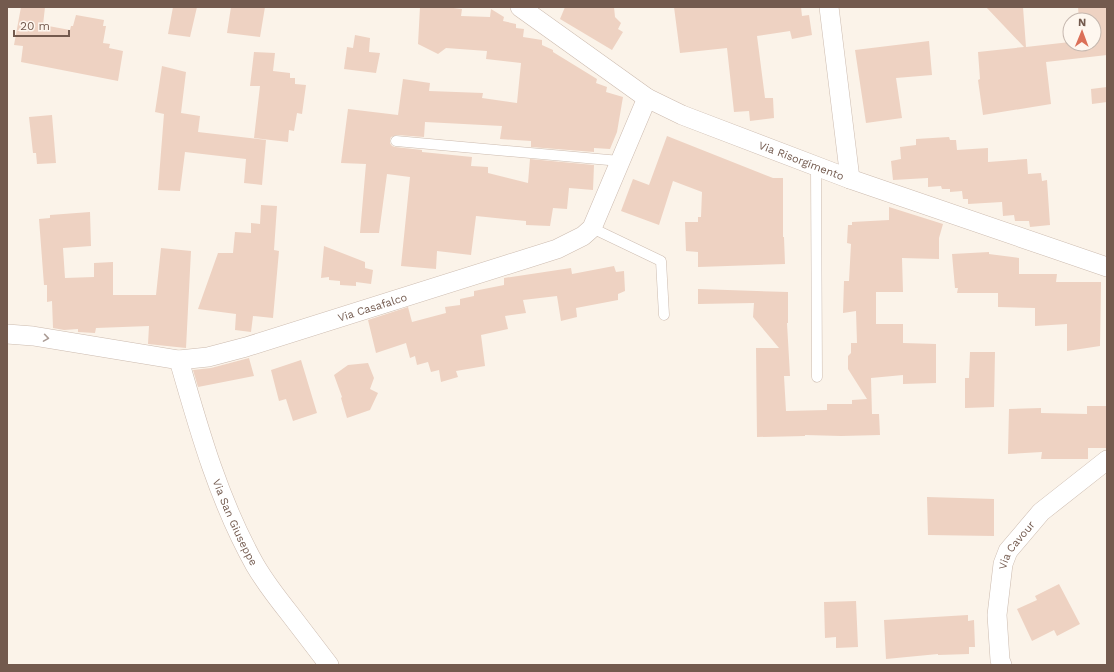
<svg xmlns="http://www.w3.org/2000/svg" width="1114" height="672" viewBox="0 0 1114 672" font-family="'Work Sans',sans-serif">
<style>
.building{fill:#eed2c2}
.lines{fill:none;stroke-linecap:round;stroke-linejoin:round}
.service-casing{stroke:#ccbbaf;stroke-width:11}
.minor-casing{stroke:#ccbbaf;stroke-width:20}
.service{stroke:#fff;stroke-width:10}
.minor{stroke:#fff;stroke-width:19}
.oneway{stroke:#ab9c95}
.labels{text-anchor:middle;stroke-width:4;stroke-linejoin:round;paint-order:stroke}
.street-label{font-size:11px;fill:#735a4e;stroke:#fef7ef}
</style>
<rect width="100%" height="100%" fill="#fbf3e9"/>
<!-- building -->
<path class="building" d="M21 7H45L43 25 70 30 71 26H73L76 15 104 20 103 26H106L103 43 110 44 109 48 123 51 118 81 21 62 23 46 14 45Z
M173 7H197L190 37 168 34Z
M231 7H265L260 37 227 33Z
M420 7H445L462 9 461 16 490 17 491 9 504 17 503 21 516 24V28L524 29 523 37 542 40V45L553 50V52L597 79 596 83 607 87 606 92 623 97 617 132 610 149 594 148V152L531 147V141L500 139 502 126 425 122 424 137 397 135 391 137 390 140V143L392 146 395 147 422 150V152L472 157 471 166 488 167V173L528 183 530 159 594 165 593 190 569 188 567 209 553 208 550 226 526 225V221L476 216 471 255 437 251 436 269 401 266 410 177 387 174 379 233H360L366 164 341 163 348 109 398 115 403 79 430 83 429 91 483 93 482 98 517 103 521 63 486 59 487 51 446 48 438 54 418 44Z
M565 7H614L615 17 621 23 618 29 623 32 612 50 560 19Z
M674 7H801L802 16 809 15 812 35 792 39 790 31 757 36 765 98H773L774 118 750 121 749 111 734 112 727 48 680 53Z
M986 7H1023L1026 47 1070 42V44H1094V20H1079L1078 7H1107V55L1046 62 1051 104 983 115 978 80 980 79 978 52 1024 47Z
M355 35 370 38 369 52 380 53 376 73 344 69 347 47 353 48Z
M929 41 932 75 896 78 902 118 866 123 855 50Z
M254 52 275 53 273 71 290 73V78H295V84L306 85 302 114 297 113 294 131 289 130 288 142 254 138 260 86H250Z
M162 66 186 72 181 113 200 116 198 132 266 140 262 185 244 183 246 159 185 152 180 191 158 190 164 114 155 112Z
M1107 87V102L1092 104 1091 89Z
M52 115 56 163 37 164 36 153H33L29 117Z
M667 136 773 178H783V237H784L785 264 698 267V252L686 251 685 222H698V217H701L702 192 673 181 659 225 621 211 633 179 649 185Z
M949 137 950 140H956L957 150 988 148V162L1027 159 1028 174 1041 173 1042 181 1047 180 1050 225 1030 227 1029 221H1015L1014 215 1003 216 1002 202 968 204V199H963L962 191 950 192V189H942L941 186 928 187V178L893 180 891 161 901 159 900 147 916 145V139Z
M261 205 277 206 274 250 279 251 273 318 253 316 251 332 235 330 236 314 198 309 218 253H233L235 232 251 233V223L260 224Z
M889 207 943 224 939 238V259L902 258 903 292H876V324H903V343L936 344V383L903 384V375L871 378 872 414H879L880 435 841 436 805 435V436L757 437 756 348H779L753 317 754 303 698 304V289L788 292V323H787L790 376H784L786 411 827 410V404H852V400L867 399 848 369V356L851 353V343H857L856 311 843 313 844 281H849L851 244 847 243 848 225H852V222L889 220Z
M90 212 91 246 63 248 65 278 94 277V263L113 262V295H156L161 248 191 251 186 348 148 344 149 326 96 328 95 333 78 332V329L64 330 53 328 52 301 47 302V285H44L39 219 50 218V215Z
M324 246 365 262V268L373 270 371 284 356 282V286L340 285V281L329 280V277L321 278Z
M989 252V254L1019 258V274H1057L1056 282H1101L1100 346 1067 351V324L1035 326V308L998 307V293H957L958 288H955L952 254Z
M614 266 616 272 624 271 625 291 618 294V300L576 308 577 317 561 321 557 296 523 300 526 313 505 316 508 329 481 335 485 366 456 371 458 377 441 382 439 370 431 372 428 362 417 365 415 356 410 358 406 343 376 353 368 320 408 307 412 322 446 313 445 307 460 305V299L474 296V291L504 285V278L571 268 572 274Z
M970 352H995L994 407 965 408V378H969Z
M249 358 254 376 198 387 193 370 211 368Z
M301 360 317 413 293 421 286 399 279 401 271 370Z
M368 363 374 378 370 389 378 393 370 410 347 418 341 398 342 397 334 375 348 365Z
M1087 406H1107V448H1088V459H1041L1042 452 1008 454 1009 409 1041 408V413L1087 414Z
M927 497 994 499V536L928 535Z
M1059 584 1080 624 1057 636 1054 630 1032 641 1017 609 1037 600 1035 596Z
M856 601 858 647 836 648V637L825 638 824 602Z
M968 615V621L974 620 975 647H969V654L938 655V654L886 659 884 620Z"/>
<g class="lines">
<defs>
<path id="service" d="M396 141 620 161
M816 166 817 377
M592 228 661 261 664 315"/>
<g id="minor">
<path id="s1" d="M520 7 647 98 682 115 850 179 1107 267"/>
<path d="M829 7 850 179"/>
<path id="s2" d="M7 334 33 336 179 360 208 357 246 347 557 249 583 236 592 228 647 98"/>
<path id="s3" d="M179 360C199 430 219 501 255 565 265 582 278 599 290 614 303 631 316 648 329 665"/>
<path id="s4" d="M1002 665 1000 660 997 615 1003 564 1008 551 1041 512 1107 460"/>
</g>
</defs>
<!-- service casing -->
<use href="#service" class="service-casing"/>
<!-- minor casing -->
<use href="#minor" class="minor-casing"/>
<!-- service -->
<use href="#service" class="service"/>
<!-- minor -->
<use href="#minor" class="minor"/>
</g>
<!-- one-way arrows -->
<defs><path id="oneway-chevron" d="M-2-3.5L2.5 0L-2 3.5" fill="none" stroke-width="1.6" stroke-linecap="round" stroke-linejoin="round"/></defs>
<use class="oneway" href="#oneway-chevron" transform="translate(46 338) rotate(9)"/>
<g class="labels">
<!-- street labels -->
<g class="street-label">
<text dy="4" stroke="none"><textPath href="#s1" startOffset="323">Via Risorgimento</textPath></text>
<text dy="4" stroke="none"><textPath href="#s2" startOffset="375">Via Casafalco</textPath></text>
<text dy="4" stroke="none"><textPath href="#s3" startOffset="172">Via San Giuseppe</textPath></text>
<text dy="4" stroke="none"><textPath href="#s4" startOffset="125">Via Cavour</textPath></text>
</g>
</g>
<!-- border -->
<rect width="1114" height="672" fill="none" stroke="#735a4e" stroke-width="16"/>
<!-- north arrow -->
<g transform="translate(1082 32) rotate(1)"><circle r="19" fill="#fef7ef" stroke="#c6b8af"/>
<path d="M0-3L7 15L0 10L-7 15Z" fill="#db7058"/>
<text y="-6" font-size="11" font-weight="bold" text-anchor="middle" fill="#735a4e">N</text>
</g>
<!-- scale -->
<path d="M14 30v6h55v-6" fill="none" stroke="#735a4e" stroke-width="2"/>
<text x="20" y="30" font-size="12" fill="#735a4e" stroke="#fef7ef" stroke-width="3" paint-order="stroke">20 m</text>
</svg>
